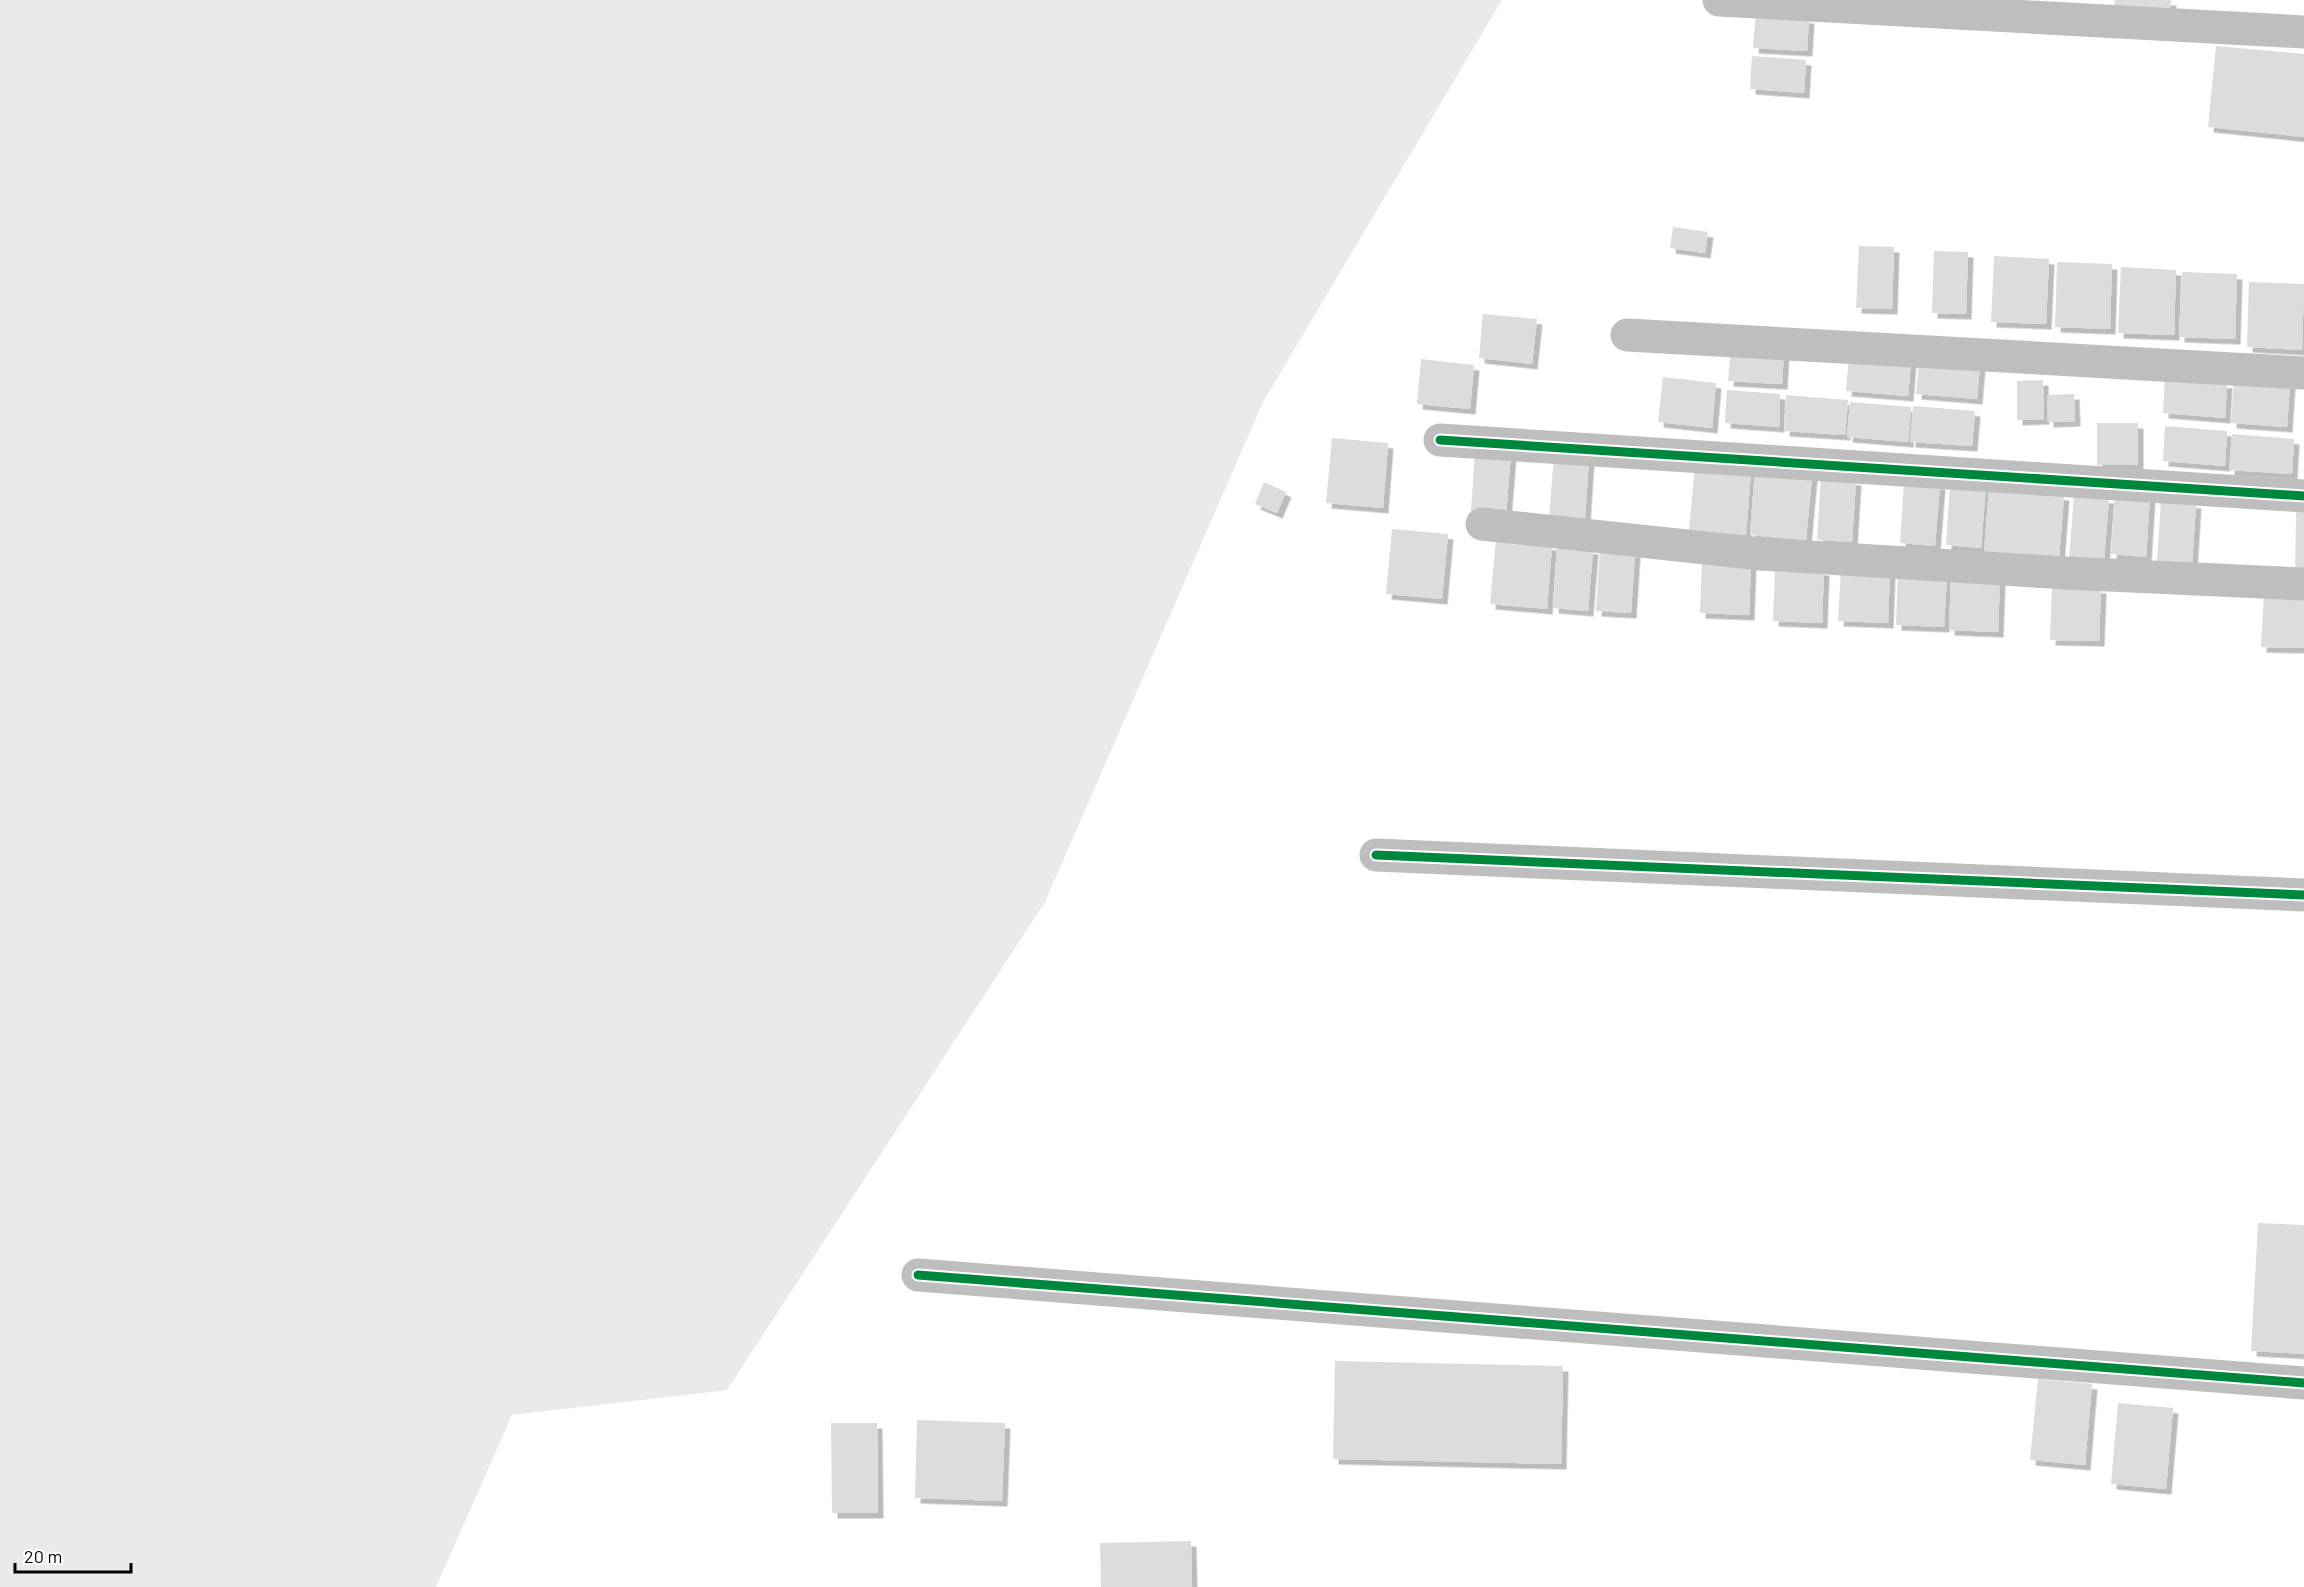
<svg xmlns="http://www.w3.org/2000/svg" width="2304" height="1587" viewBox="0 0 2304 1587" font-family="Barlow,sans-serif">
<style>
.green{fill:#eaeaea}
.building{fill:#dcdcdc;filter:url(#shadow)}
.lines{fill:none;stroke-linecap:round;stroke-linejoin:round}
.minor{stroke:#bebebe;stroke-width:33}
.cycleway-casing{stroke:#fff;stroke-width:13}
.cycleway{stroke:#00873e;stroke-width:9}
</style>
<defs>
<filter id="shadow"><feDropShadow dx="5.5" dy="5.5" stdDeviation="0" flood-color="#0004"/></filter>
</defs>
<rect width="100%" height="100%" fill="#fff"/>
<!-- green -->
<path class="green" d="M0 0H1502L1263 402 1045 902 727 1390 512 1415 436 1587H0Z"/>
<!-- building -->
<path class="building" d="M2115 0H2171L2170 12 2114 9Z
M1756 14 1809 18 1807 51 1753 48Z
M2216 46 2304 54V137L2208 127Z
M1752 56 1806 60 1804 93 1750 89Z
M1673 227 1708 232 1705 253 1670 248Z
M1859 246 1894 247 1892 309 1856 308Z
M1934 251 1968 252 1966 314 1932 313Z
M1994 256 2049 259 2046 324 1991 322Z
M2057 262 2112 264 2110 329 2055 327Z
M2121 267 2176 270 2174 335 2118 333Z
M2182 272 2237 274 2235 339 2179 337Z
M2249 282 2304 284 2302 350 2247 347Z
M1483 314 1537 319 1532 364 1479 358Z
M1731 347 1784 351 1782 384 1728 381Z
M1849 356 1911 361 1908 396 1846 391Z
M1421 359 1474 365 1470 409 1417 404Z
M1919 359 1980 364 1977 399 1916 394Z
M1663 377 1716 383 1712 428 1658 422Z
M2165 378 2227 383 2225 418 2163 413Z
M2234 379 2290 383 2287 427 2231 423Z
M2043 380 2044 419 2017 420V381Z
M1727 390 1780 394 1779 427 1725 423Z
M2074 394 2075 421 2048 422 2047 395Z
M1786 395 1848 400 1845 435 1784 431Z
M1850 402 1911 407 1908 442 1847 437Z
M1913 406 1975 411 1972 446 1910 442Z
M2097 423H2138V465H2097Z
M2165 426 2227 431 2225 466 2163 461Z
M2232 434 2294 439 2292 474 2229 470Z
M1332 438 1388 443 1383 508 1326 503Z
M1475 450 1511 453 1506 515 1471 512Z
M1554 455 1589 458 1585 520 1549 518Z
M1695 465 1751 470 1746 535 1689 530Z
M1755 470 1812 475 1806 540 1750 535Z
M1821 477 1856 480 1852 542 1817 540Z
M1904 481 1940 484 1935 546 1900 543Z
M1264 482 1286 492 1277 513 1255 504Z
M1950 483 1986 485 1981 548 1946 545Z
M1989 489 2064 495 2059 559 1984 553Z
M2115 492 2150 495 2146 557 2111 554Z
M2074 496 2109 498 2104 561 2069 558Z
M2161 500 2196 503 2192 565 2157 562Z
M2296 512H2304V574H2295Z
M1392 529 1448 534 1442 599 1386 594Z
M1496 539 1552 545 1547 609 1490 604Z
M1557 546 1593 549 1588 611 1553 608Z
M1600 549 1635 552 1631 613 1596 611Z
M1702 559 1751 561 1749 615 1700 613Z
M1841 567 1890 569 1888 623 1838 621Z
M1775 568 1824 570 1822 623 1773 621Z
M1898 571 1947 573 1944 627 1896 625Z
M1951 576 2000 578 1998 632 1949 630Z
M2052 586 2101 588 2099 641 2050 640Z
M2264 593 2304 595V648L2261 647Z
M2258 1223 2304 1225V1354L2251 1351Z
M1335 1361 1563 1366 1561 1464 1333 1459Z
M2038 1379 2092 1384 2085 1465 2030 1460Z
M2118 1403 2173 1408 2166 1489 2111 1484Z
M917 1420 1005 1423 1002 1501 915 1498Z
M831 1423H877L878 1513H832Z
M1191 1541 1192 1587H1101L1100 1543Z"/>
<g class="lines">
<!-- minor -->
<path class="minor" d="M1719 0 2304 32
M1627 335 2304 373
M1440 440 2304 496
M1482 524 1761 554 2066 573 2304 584
M1376 855 2304 895
M918 1275 2304 1383"/>
<defs>
<path id="cycleway" d="M1440 440 2304 496
M1376 855 2304 895
M918 1275 2304 1383"/>
</defs>
<!-- cycleway casing -->
<use href="#cycleway" class="cycleway-casing"/>
<!-- cycleway -->
<use href="#cycleway" class="cycleway"/>
</g>
<!-- scale -->
<path d="M15 1563v9h116v-9" fill="none" stroke="#000000" stroke-width="3"/>
<text x="24" y="1563" font-size="18" fill="#000000" stroke="#ffffff" stroke-width="4.5" paint-order="stroke">20 m</text>
</svg>
